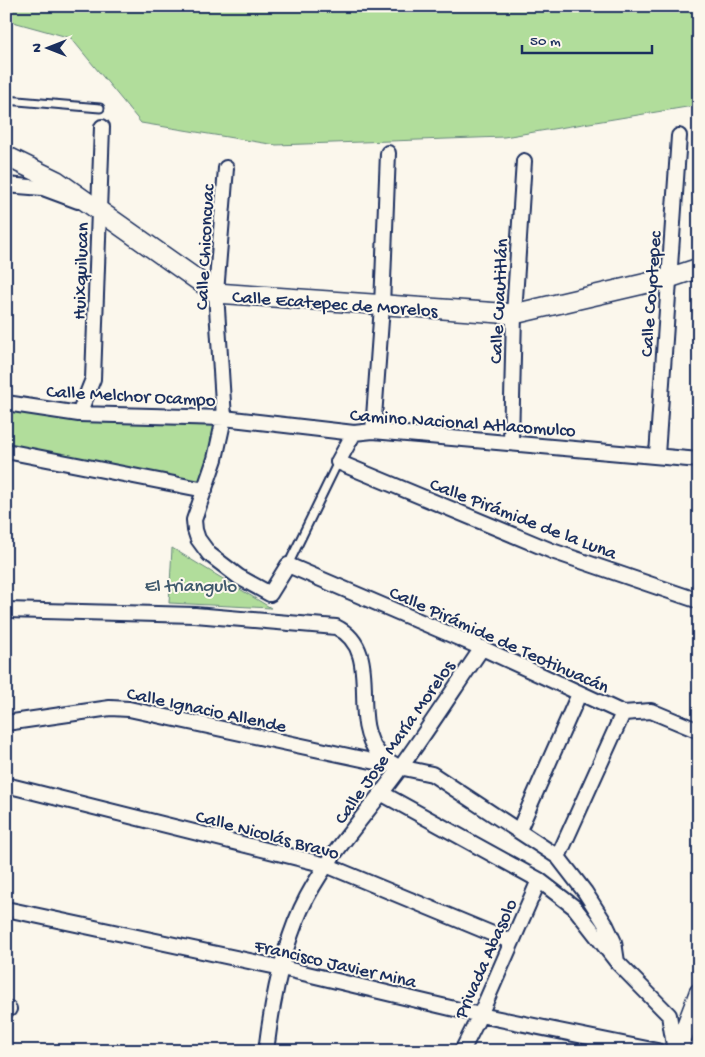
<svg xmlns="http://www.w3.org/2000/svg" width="705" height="1057" viewBox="0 0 705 1057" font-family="'Gochi Hand',sans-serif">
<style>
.green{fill:#b1dd9b;stroke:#66867c}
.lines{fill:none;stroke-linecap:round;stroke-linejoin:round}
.lane-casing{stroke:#1b2f5e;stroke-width:11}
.street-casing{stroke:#1b2f5e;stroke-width:18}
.secondary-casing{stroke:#1b2f5e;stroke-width:22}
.lane{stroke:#fbf7ec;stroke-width:7}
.street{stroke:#fbf7ec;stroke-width:14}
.secondary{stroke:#fbf7ec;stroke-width:19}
.labels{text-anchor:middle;stroke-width:4;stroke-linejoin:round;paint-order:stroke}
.street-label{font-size:19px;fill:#1b2f5e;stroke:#fbf7ec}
.park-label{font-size:19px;fill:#405a6d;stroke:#fbf7ec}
</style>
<rect width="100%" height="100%" fill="#fbf7ec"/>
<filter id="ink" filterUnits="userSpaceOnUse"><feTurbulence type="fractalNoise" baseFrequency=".02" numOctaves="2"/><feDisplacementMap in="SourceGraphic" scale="10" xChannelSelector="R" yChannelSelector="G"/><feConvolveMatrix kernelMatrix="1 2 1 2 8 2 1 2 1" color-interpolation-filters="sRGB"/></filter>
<g filter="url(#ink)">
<!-- green -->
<path class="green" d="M6 6H699V105L504 137 276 145 141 123 71 38 6 20Z
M6 403 224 418 205 490 6 451Z
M172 548 271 608 169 603Z"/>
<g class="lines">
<defs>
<path id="lane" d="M6 100 100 108
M288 565 338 462"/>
<path id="street" d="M226 168 216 293 224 418 215 459 194 520 195 530 198 539 209 554 239 577 270 594 288 565 482 648 623 713 651 711 699 731
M6 185 43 188 78 201
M6 403 79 414 224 418 354 433 373 431 699 460
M79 414 93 379 102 127
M373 431 382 306 388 153
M354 433 338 462 552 551 699 601
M511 442 514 314 524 161
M6 451 205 490
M657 455 679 136
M6 610 195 615 336 627C385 651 347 718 379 754 383 758 390 762 395 765
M6 723 110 708 129 709 432 774 558 857 585 892 606 925 614 942 617 962
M6 785 326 865 512 942
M381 793 539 880 574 907 617 962 669 1015 675 1051
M519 830 579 694
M558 857 623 713
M6 909 282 968 480 1015 657 1051
M6 1008 9 1009
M266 1051C272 1002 284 940 307 897 331 852 368 812 398 771 427 731 454 689 482 648
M462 1051 480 1015 539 880"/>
<path id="secondary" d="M6 156 57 181 216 293 514 314 669 278 699 268
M677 1051 699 993"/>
</defs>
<!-- lane casing -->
<use href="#lane" class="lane-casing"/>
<!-- street casing -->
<use href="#street" class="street-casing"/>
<!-- secondary casing -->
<use href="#secondary" class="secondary-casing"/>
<!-- lane -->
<use href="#lane" class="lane"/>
<!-- street -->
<use href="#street" class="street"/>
<!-- secondary -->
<use href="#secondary" class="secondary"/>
</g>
</g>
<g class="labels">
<!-- street labels -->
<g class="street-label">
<text transform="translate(203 247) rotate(-87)" y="7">Calle Chiconcuac</text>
<text transform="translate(79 271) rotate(-88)" y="7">Huixquilucan</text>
<text transform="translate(649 294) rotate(-86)" y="7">Calle Coyotepec</text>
<text transform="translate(497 301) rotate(-87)" y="7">Calle Cuautitlán</text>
<text transform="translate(335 302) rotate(4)" y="7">Calle Ecatepec de Morelos</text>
<text transform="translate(131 394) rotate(3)" y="7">Calle Melchor Ocampo</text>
<text transform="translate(463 421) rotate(4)" y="7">Camino Nacional Atlacomulco</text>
<text transform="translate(524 517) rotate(21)" y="7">Calle Pirámide de la Luna</text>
<text transform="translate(500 638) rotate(24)" y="7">Calle Pirámide de Teotihuacán</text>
<text transform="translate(207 708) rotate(12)" y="7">Calle Ignacio Allende</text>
<text transform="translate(393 741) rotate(-55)" y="7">Calle Jose María Morelos</text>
<text transform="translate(268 833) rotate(15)" y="7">Calle Nicolás Bravo</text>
<text transform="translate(484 958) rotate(-66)" y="7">Privada Abasolo</text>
<text transform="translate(336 962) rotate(13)" y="7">Francisco Javier Mina</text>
</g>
<!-- park labels -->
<g class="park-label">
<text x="191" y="591">El triangulo</text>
</g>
</g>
<!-- margin -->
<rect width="705" height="1057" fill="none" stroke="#fbf7ec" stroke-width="25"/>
<rect x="12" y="12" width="680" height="1032" fill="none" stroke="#1b2f5e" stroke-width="2" filter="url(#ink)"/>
<!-- north arrow -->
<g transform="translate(48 48) rotate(270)" stroke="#fbf7ec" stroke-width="4" paint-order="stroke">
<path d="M0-4L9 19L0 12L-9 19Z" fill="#1b2f5e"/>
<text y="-8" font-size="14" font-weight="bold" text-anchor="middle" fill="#1b2f5e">N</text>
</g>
<!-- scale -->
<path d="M522 45v8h130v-8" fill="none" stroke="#1b2f5e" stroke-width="2.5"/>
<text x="530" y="45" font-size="15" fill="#1b2f5e" stroke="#fbf7ec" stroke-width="4" paint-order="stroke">50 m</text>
</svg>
